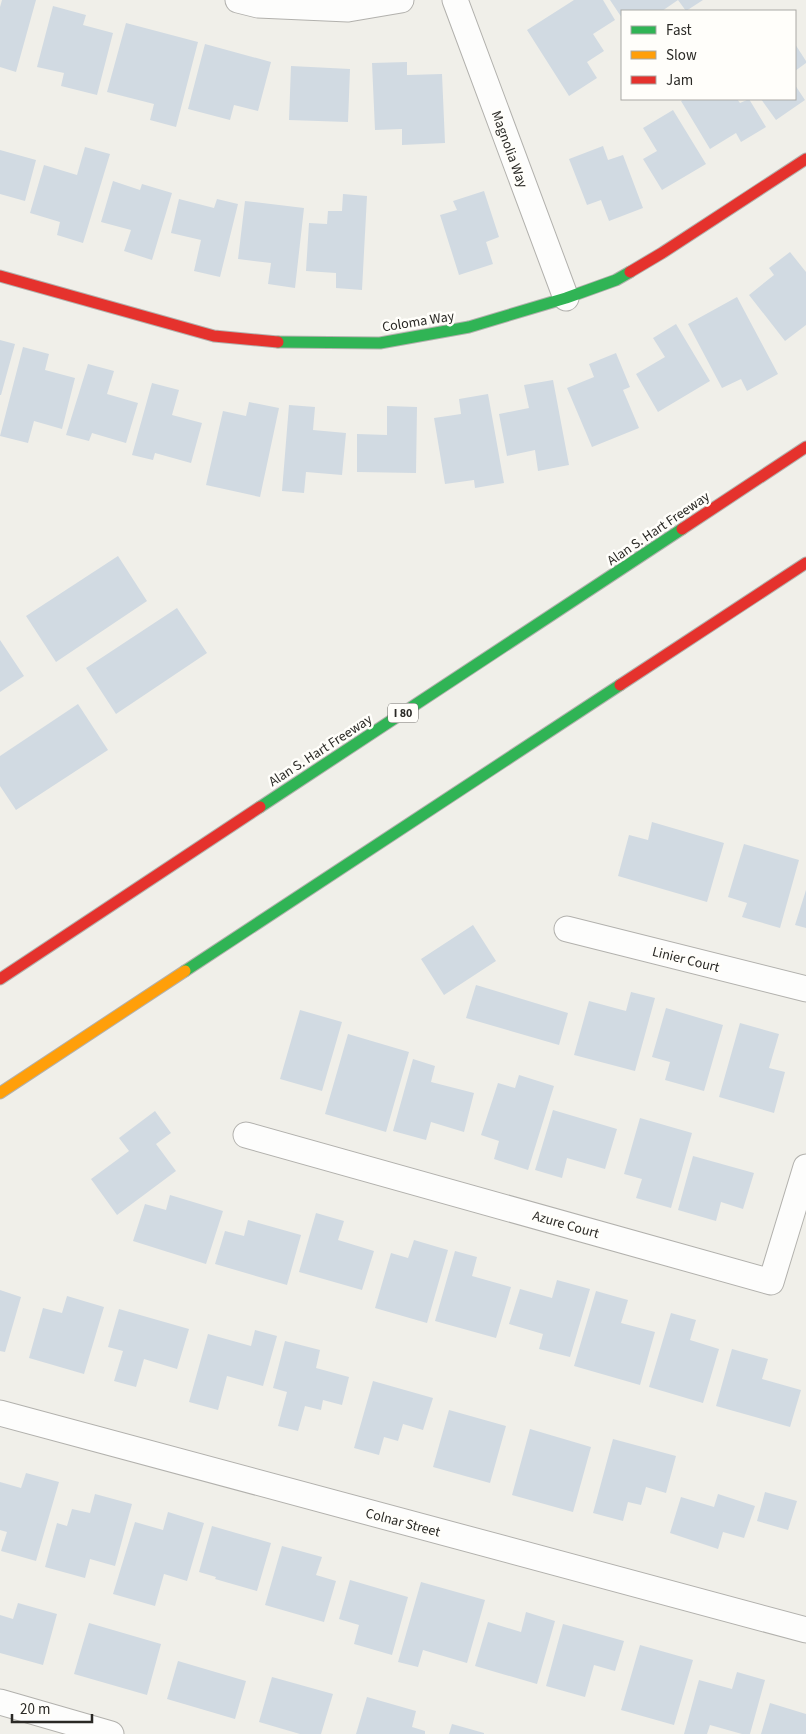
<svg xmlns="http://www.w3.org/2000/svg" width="806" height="1734" viewBox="0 0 806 1734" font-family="'Source Sans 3',sans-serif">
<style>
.building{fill:#d1dae2}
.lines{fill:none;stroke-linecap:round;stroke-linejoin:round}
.street-casing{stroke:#b2b1ad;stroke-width:27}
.fast-casing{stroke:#b2b1ad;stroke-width:13}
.slow-casing{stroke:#b2b1ad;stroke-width:13}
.jam-casing{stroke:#b2b1ad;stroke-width:13}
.street{stroke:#fdfdfc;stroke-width:25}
.fast{stroke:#30b455;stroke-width:11}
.slow{stroke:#ff9f0a;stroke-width:11}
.jam{stroke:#e5322d;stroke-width:11}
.labels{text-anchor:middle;stroke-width:5;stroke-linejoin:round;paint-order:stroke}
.shield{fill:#fffefa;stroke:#6a6965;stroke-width:1}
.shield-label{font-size:12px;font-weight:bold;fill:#2a2925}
.street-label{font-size:14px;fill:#2a2925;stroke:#fffefa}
</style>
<rect width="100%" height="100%" fill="#f0efe9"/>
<!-- building -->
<path class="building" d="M2 0H36L16 72 0 67V7Z
M574 0H603L615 20 593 34 604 51 587 62 597 78 569 96 527 30Z
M610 0H703L686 11 678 0 662 11H622V18Z
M53 6 86 15 83 25 113 33 97 95 61 86 64 73 37 67Z
M126 23 198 42 176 127 150 120 154 104 107 92Z
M205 44 271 62 258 111 234 105 230 120 188 109Z
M795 44 806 61V63L795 71Z
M407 62V75L442 74 445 143 402 145V129L375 130 372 63Z
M291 66 350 69 348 122 289 120Z
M795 85 805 100 776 120 761 99H795Z
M684 99H737L740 103 749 99 766 127 741 142 736 133 710 149 681 101Z
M673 110 706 164 662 190 643 159 657 151 643 128Z
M603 146 608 160 623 155 643 208 609 221 601 200 587 205 569 159Z
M85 147 110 154 83 243 57 235 60 222 30 213 44 165 77 175Z
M0 150 36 160 25 201 0 194Z
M113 181 140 190 142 184 172 193 152 260 124 251 131 230 101 222Z
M484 191 499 237 486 242 493 264 459 275 440 215 457 210 453 201Z
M343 194 367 196 362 290 336 288V273L306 271 309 223 327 224 328 211H342Z
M179 199 214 208 217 199 238 204 220 277 194 271 201 240 171 233Z
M245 201 304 208 295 288 268 284 271 263 238 259Z
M790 252 806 272V325L785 341 749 295 774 275 769 268Z
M737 297 778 374 747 391 741 379 722 388 688 324Z
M676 324 710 381 658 412 636 374 665 357 653 338Z
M0 340 15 344 1 395H0Z
M23 347 49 354 45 370 75 378 62 429 34 421 28 443 0 436Z
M616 353 630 387 623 390 639 428 592 447 567 388 594 377 589 364Z
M88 364 114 371 107 394 138 403 126 443 92 433 89 441 66 435Z
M553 380 569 465 538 471 535 450 507 456 499 414 529 408 524 385Z
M152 383 179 390 172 415 202 423 191 463 155 453 153 460 132 455Z
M488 394 504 483 475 488 474 480 445 484 434 418 461 414 459 399Z
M249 402 279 408 260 497 206 485 223 411 246 416Z
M289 405 315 407 313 430 346 433 342 475 306 472 304 493 282 491Z
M387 406 417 407 416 473 357 472V434L387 435Z
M118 556 147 601 56 662 26 616Z
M177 608 207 653 116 714 86 668Z
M0 640 24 676 0 692Z
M78 704 108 750 16 810 0 786V756Z
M652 822 724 843 707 902 618 876 629 835 648 840Z
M744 844 799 860 780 928 742 917 747 903 728 897Z
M806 890V928L795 925Z
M473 925 496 961 444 995 421 959Z
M476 985 568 1013 559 1045 466 1018Z
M631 992 655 998 635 1071 574 1055 589 1001 626 1011Z
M666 1008 723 1025 704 1091 665 1080 670 1062 652 1057Z
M300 1010 342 1022 322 1091 280 1079Z
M740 1023 779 1034 769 1068 785 1072 774 1113 719 1097Z
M348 1034 409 1052 386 1132 325 1114Z
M413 1059 435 1066 431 1082 474 1093 464 1132 431 1122 426 1140 393 1131Z
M519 1075 554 1086 528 1170 494 1159 499 1141 481 1135 498 1083 515 1088Z
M553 1110 617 1129 605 1169 567 1158 562 1178 535 1170Z
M155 1111 171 1133 156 1144 176 1171 117 1215 91 1179 129 1151 119 1138Z
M640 1118 692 1133 671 1208 636 1198 642 1179 624 1174Z
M693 1156 754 1173 743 1209 721 1202 716 1221 678 1210Z
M170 1195 223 1211 206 1264 133 1241 145 1204 166 1210Z
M316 1213 344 1221 338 1240 374 1251 362 1290 299 1272Z
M248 1220 301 1235 287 1285 215 1264 225 1231 244 1236Z
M414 1240 448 1250 427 1323 375 1308 391 1253 408 1258Z
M455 1251 477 1257 472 1276 511 1287 496 1338 435 1321Z
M557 1280 590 1289 570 1357 539 1349 543 1334 509 1324 520 1289 552 1298Z
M0 1290 21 1297 5 1352 0 1351Z
M596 1291 628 1300 621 1323 655 1332 640 1385 574 1366Z
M67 1296 104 1307 84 1374 29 1358 43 1308 62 1313Z
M119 1309 189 1329 177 1369 144 1359 136 1387 114 1381 123 1351 108 1347Z
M671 1313 696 1320 690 1340 719 1349 703 1403 649 1387Z
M255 1330 277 1336 263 1386 227 1376 218 1410 189 1402 208 1334 251 1346Z
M285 1341 320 1350 316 1368 349 1377 342 1405 323 1400 321 1410 305 1406 298 1431 278 1426 287 1392 273 1388Z
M732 1349 768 1359 762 1379 801 1390 790 1427 716 1406Z
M373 1381 433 1398 423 1430 403 1424 398 1441 384 1437 379 1455 354 1448Z
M449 1410 506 1426 490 1483 433 1467Z
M530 1429 591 1447 573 1512 512 1495Z
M613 1439 676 1456 666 1493 646 1487 641 1505 628 1502 623 1521 593 1513Z
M26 1473 59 1482 36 1561 1 1551 7 1532 0 1530V1482L21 1488Z
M765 1492 797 1501 788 1530 757 1521Z
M95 1494 132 1504 115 1566 90 1559 85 1578 45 1567 57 1523 67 1526 72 1509 90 1513Z
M718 1494 755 1506 744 1538 723 1532 718 1549 670 1533 681 1497 714 1507Z
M168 1512 204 1523 187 1581 164 1574 155 1606 113 1594 135 1522 163 1530Z
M212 1526 271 1543 257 1591 215 1579 216 1577 199 1572Z
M282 1546 322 1557 316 1575 336 1581 324 1622 265 1605Z
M350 1580 408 1597 392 1655 354 1644 359 1625 339 1619Z
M421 1582 485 1600 467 1663 423 1650 418 1667 398 1662Z
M18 1603 57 1614 43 1665 0 1653V1615L13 1619Z
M526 1612 555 1621 537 1684 475 1666 488 1622 521 1632Z
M89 1623 161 1644 147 1695 74 1674Z
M563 1624 624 1641 615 1671 594 1665 585 1697 546 1686Z
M640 1645 693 1660 674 1725 621 1710Z
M178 1661 246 1681 235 1719 167 1699Z
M737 1672 765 1680 750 1734H742L710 1725 707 1734H684L699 1680 732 1689Z
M272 1677 333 1694 321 1734H300L259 1722Z
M367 1697 416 1711 412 1727 425 1731V1734H356Z
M770 1703 806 1714V1734H761Z
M452 1724 484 1733V1734H449Z"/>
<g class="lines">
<defs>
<path id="street" d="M238 0 258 5 348 9 401 0
M455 0 566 298
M567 929 806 989
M246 1135 771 1282 806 1167
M0 1413 806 1630
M0 1702 111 1734"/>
<path id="fast" d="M278 342 380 343 469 327 566 298 616 280 630 272
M260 807 682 529
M185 971 620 685"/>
<path id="slow" d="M0 1093 185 971"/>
<path id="jam" d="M630 272 662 253 806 159
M0 276 214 336 278 342
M682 529 806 447
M620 685 806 563
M0 979 260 807"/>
</defs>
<!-- street casing -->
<use href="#street" class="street-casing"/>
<!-- fast casing -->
<use href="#fast" class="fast-casing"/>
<!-- slow casing -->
<use href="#slow" class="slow-casing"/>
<!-- jam casing -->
<use href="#jam" class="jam-casing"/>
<!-- street -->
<use href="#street" class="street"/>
<!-- fast -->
<use href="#fast" class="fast"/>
<!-- slow -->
<use href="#slow" class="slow"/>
<!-- jam -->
<use href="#jam" class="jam"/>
</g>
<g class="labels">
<!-- shield labels -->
<rect class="shield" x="388" y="703.5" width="30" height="19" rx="4"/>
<g class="shield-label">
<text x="403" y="717">I 80</text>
</g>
<!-- street labels -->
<g class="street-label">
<text transform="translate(510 149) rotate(70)" y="5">Magnolia Way</text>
<text transform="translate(418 321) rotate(-9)" y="5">Coloma Way</text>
<text transform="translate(658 528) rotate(-34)" y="5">Alan S. Hart Freeway</text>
<text transform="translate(320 750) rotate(-33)" y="5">Alan S. Hart Freeway</text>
<text transform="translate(686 959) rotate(14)" y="5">Linier Court</text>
<text transform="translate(566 1224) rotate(16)" y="5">Azure Court</text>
<text transform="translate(403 1522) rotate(15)" y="5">Colnar Street</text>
</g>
</g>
<!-- legend -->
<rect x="621" y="10" width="175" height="90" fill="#fffefa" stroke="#aaa9a5"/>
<rect x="631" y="26" width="25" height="8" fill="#30b455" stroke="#aaa9a5"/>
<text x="666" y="35" font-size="15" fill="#2a2925">Fast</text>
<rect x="631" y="51" width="25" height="8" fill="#ff9f0a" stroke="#aaa9a5"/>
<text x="666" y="60" font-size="15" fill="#2a2925">Slow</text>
<rect x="631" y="76" width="25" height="8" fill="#e5322d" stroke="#aaa9a5"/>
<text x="666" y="85" font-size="15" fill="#2a2925">Jam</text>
<!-- scale -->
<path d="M12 1714v8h80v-8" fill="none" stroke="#2a2925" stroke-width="2.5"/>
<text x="20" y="1714" font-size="15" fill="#2a2925" stroke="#fffefa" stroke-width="4" paint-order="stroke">20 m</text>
</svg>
